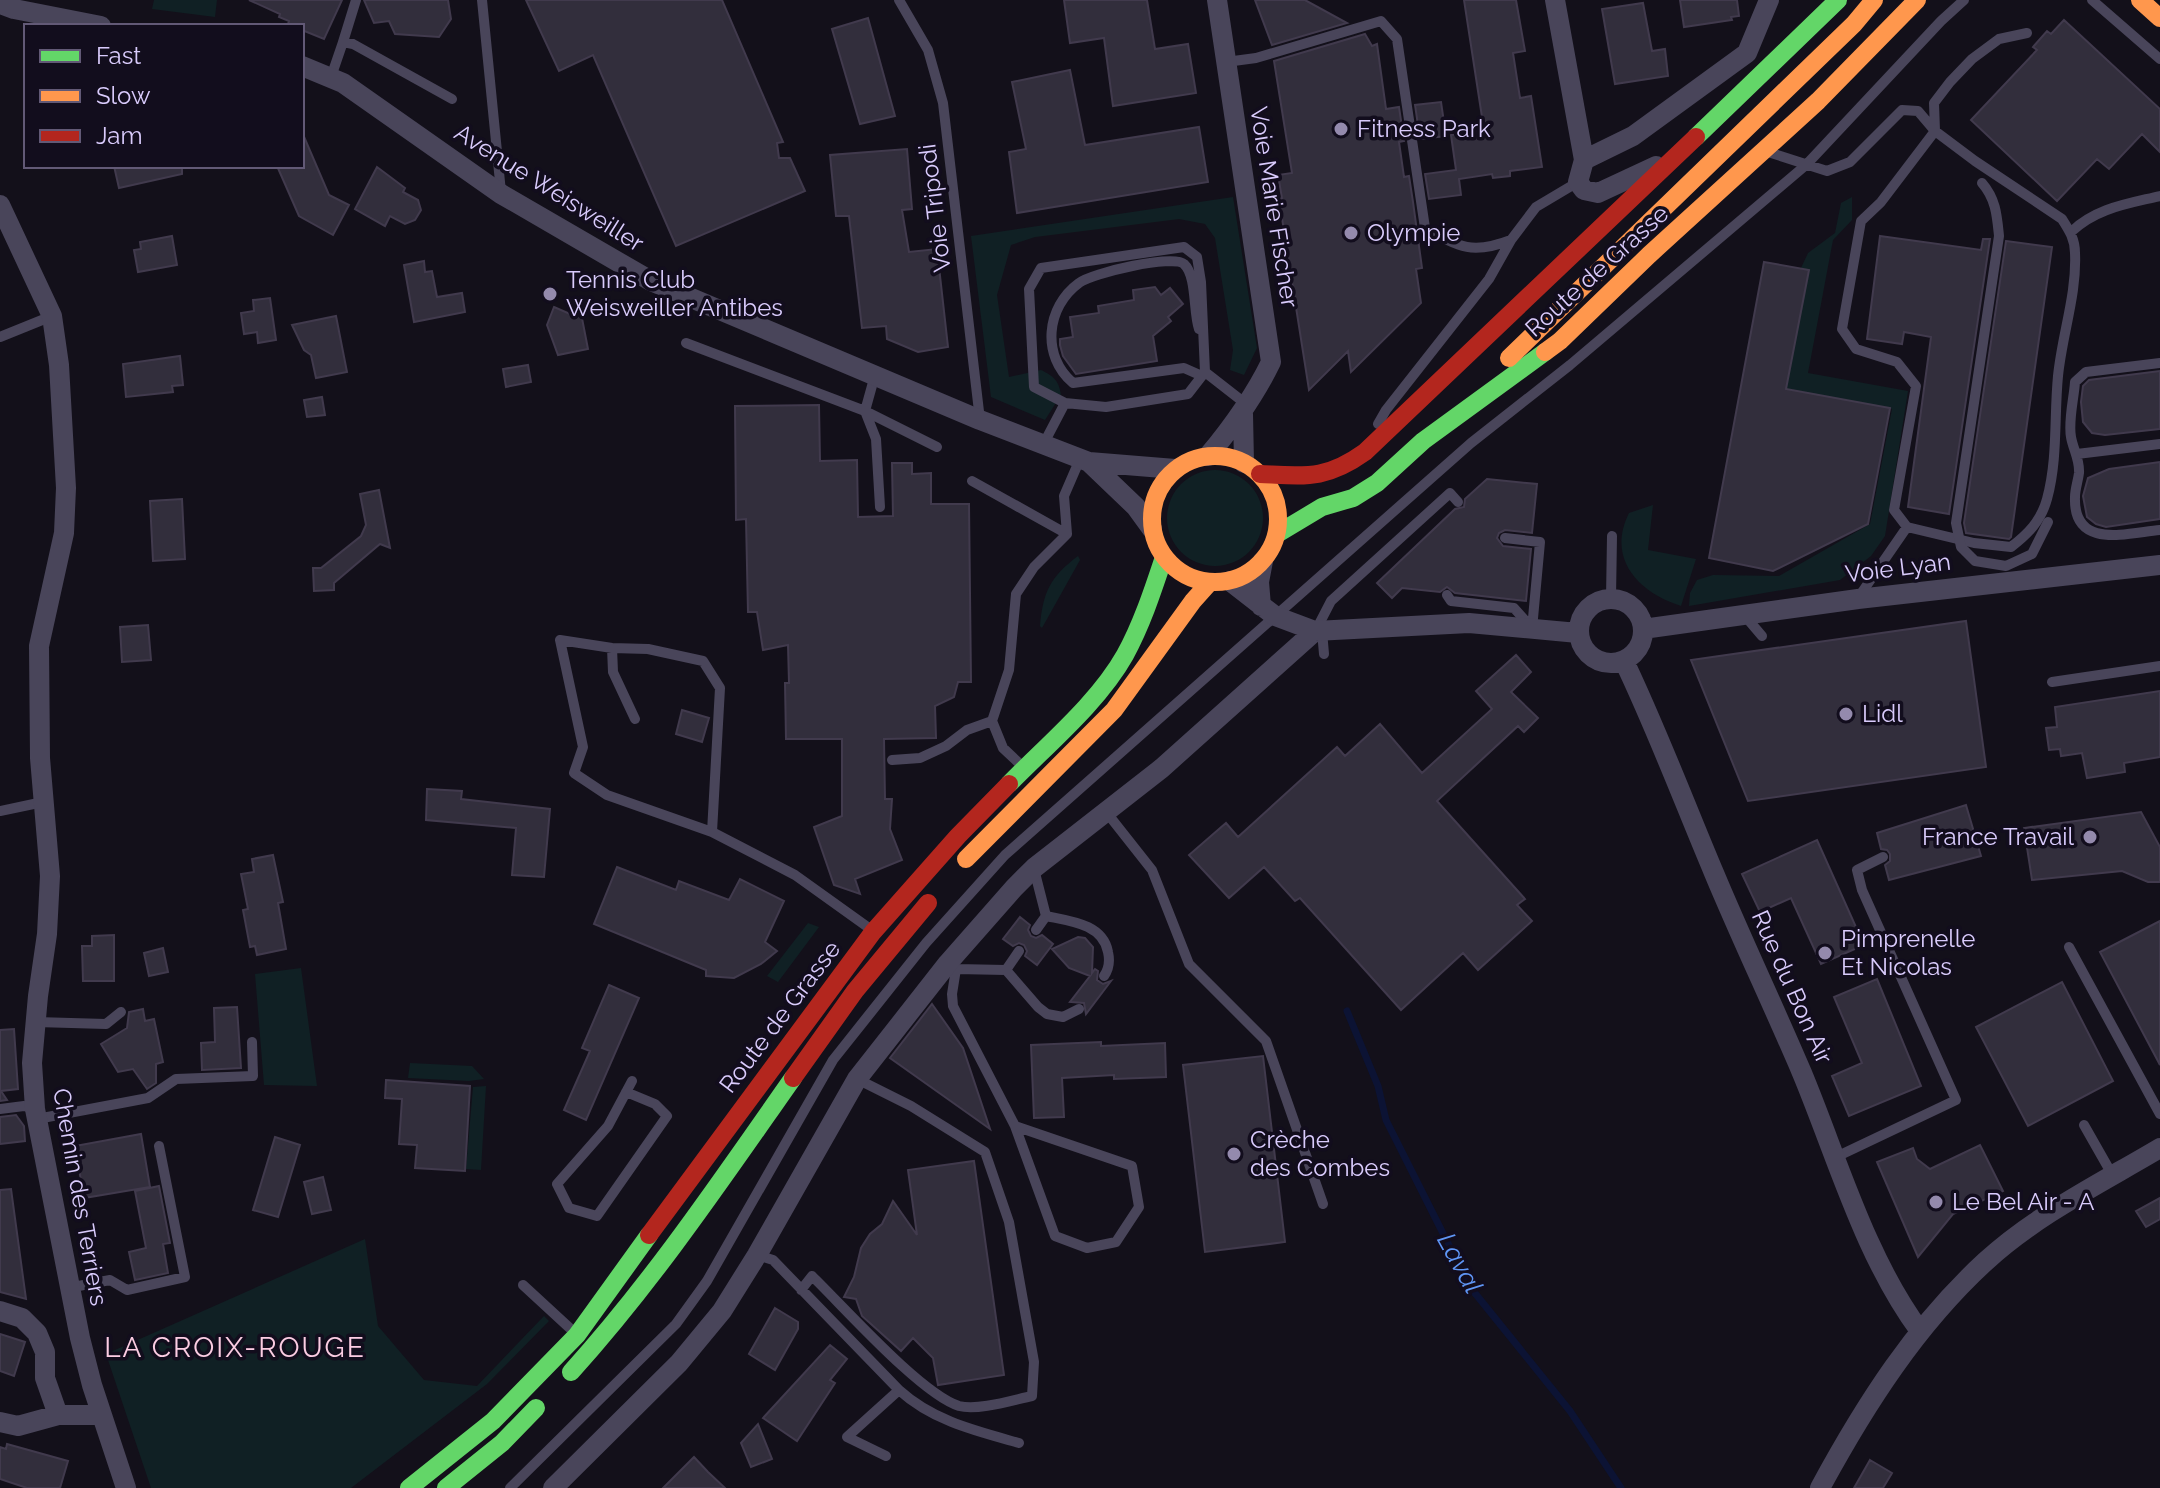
<svg xmlns="http://www.w3.org/2000/svg" width="2160" height="1488" viewBox="0 0 2160 1488" font-family="Raleway,sans-serif">
<style>
.green{fill:#102024}
.lines{fill:none;stroke-linecap:round;stroke-linejoin:round}
.stream{stroke:#0c1334;stroke-width:7}
.building{fill:#322e3c;stroke:#413a4d;stroke-width:2}
.lane{stroke:#49455a;stroke-width:10}
.street{stroke:#49455a;stroke-width:20}
.fast{stroke:#63d668;stroke-width:18}
.slow{stroke:#ff974d;stroke-width:18}
.jam{stroke:#b3261e;stroke-width:18}
.lane-bridge{stroke:#49455a;stroke-width:10}
.poi-dot{fill:#948aad;stroke:#120d1d;stroke-width:3}
.labels{text-anchor:middle;stroke-width:7;stroke-linejoin:round;paint-order:stroke}
.poi-label{font-size:24px;fill:#d9cbfc;stroke:#120d1d;text-anchor:start}
.street-label{font-size:24px;fill:#d9cbfc;stroke:#120d1d}
.water-label{font-size:26px;font-style:italic;fill:#5f96f6;stroke:#120d1d}
.quarter-label{font-size:28px;letter-spacing:2px;fill:#fccde3;stroke:#120d1d}
</style>
<rect width="100%" height="100%" fill="#13101a"/>
<!-- green -->
<path class="green" d="M154 0H217L215 17 152 9Z
M1233 197 1257 348 1244 375 1230 370 1233 350 1215 238 1205 224 1179 219 1035 237 1011 245 997 295 1009 377 1041 370C1053 376 1059 380 1061 395L1045 420 991 397 971 236Z
M1852 197V220L1833 240 1808 373 1908 391 1885 536 1871 556 1840 580 1689 606 1690 593 1697 580 1713 575 1779 576 1870 524 1892 409 1786 389 1809 270 1801 268 1808 253 1835 233 1841 203Z
M1167 518a48 48 0 1 1 96 0a48 48 0 1 1-96 0Z
M1653 505 1648 550 1696 559 1681 606C1639 593 1606 559 1629 513Z
M1078 556 1080 560 1042 628 1040 626C1043 592 1050 577 1078 556Z
M808 923 819 927 778 982 767 976Z
M301 968 317 1086 264 1085 255 974Z
M410 1063 472 1066 484 1079 469 1081 408 1078Z
M486 1086 481 1170 466 1169 473 1087Z
M365 1239 378 1326 424 1380 477 1386 544 1316 549 1321 487 1384 351 1488H151L106 1354Z"/>
<g class="lines">
<!-- stream -->
<path class="stream" d="M1347 1011 1378 1086 1386 1120 1470 1287 1570 1411 1621 1488"/>
</g>
<!-- building -->
<path class="building" d="M249 0H342L324 39 302 30V26L288 24 289 21 279 17 280 14Z
M364 0H448L451 19 439 37 395 34 389 21 374 23Z
M526 0H722L783 142 777 143 779 158H790L805 191 676 246 593 55 559 71Z
M1064 0H1147L1155 49 1188 44 1196 93 1113 106 1104 38 1070 43Z
M1255 0H1305L1347 23 1272 45Z
M1464 0H1516L1525 51 1513 53 1520 98 1531 96 1542 167 1510 171V176L1493 178 1492 174 1459 179 1461 195 1429 199 1425 174 1456 170 1451 135 1484 130Z
M1680 0H1737L1739 16 1731 17 1732 20 1684 27Z
M1643 3 1652 51 1665 49 1668 76 1615 84 1602 9Z
M868 18 895 116 860 124 832 29Z
M2064 20 2160 109V152L2142 134 2109 169 2097 159 2057 201 1971 120 2037 50 2033 47 2047 31 2051 34Z
M1365 34 1372 46 1377 44 1386 109 1399 107 1404 141 1399 142 1404 177 1409 176 1413 202 1422 268 1416 269 1421 303 1351 372 1348 351 1309 390 1279 199 1282 198 1278 175 1292 173 1274 61Z
M1070 70 1085 145 1199 127 1208 182 1017 213 1009 152 1026 149 1012 82Z
M1441 102 1446 136 1420 139 1415 105Z
M302 132 329 195 349 205 333 235 299 216 277 166H302Z
M907 149 912 209 902 210 909 252 937 249 948 347 918 352 887 339 886 326 862 328 849 216H836L830 155Z
M114 166H182V174L119 188Z
M377 167 405 188 403 192 418 200 421 210 415 220 405 224 390 216 385 226 355 209Z
M172 236 177 265 138 272 134 250 141 249 140 242Z
M1880 236 1981 250 1983 239H1990L1949 514 1908 507 1931 337 1904 332 1902 344 1867 339Z
M2006 241 2052 247 2011 537 2009 539 1966 533 1964 523Z
M424 261 425 272 432 271 437 297 462 293 465 312 414 322 404 265Z
M1764 262 1809 270 1786 389 1890 408 1868 524 1773 571 1709 558Z
M1155 287 1161 295 1170 288 1183 304 1168 317 1171 321 1153 336 1157 361 1076 374 1063 356 1060 345V339L1073 337 1070 317 1099 313 1098 306 1134 300 1133 290Z
M270 298 276 340 258 343 257 332 244 334 241 313 254 311 253 300Z
M554 307 570 314 581 313 588 349 558 355 547 325Z
M336 316 347 372 316 378 311 355 304 350 292 325Z
M180 356 183 385 172 386 173 392 126 397 123 364Z
M528 365 531 382 506 387 503 369Z
M2160 371V429L2105 435 2092 433 2083 422 2081 402 2083 386 2089 380Z
M322 397 325 415 307 417 304 400Z
M819 405 820 461 857 460 858 517 893 516 892 463H912V474L931 473V504H969L971 682H958L954 697 935 706 936 738 884 739 885 799H892L890 829 902 860 855 879 860 894 834 885 814 827 842 816V739H786L785 683H789L788 645 763 650 757 612H748L746 519 736 520 735 406Z
M2160 462V519L2106 527 2096 524 2087 517 2083 496 2088 478 2109 469Z
M1487 479 1537 484 1532 533 1505 530 1499 533 1497 538 1503 546 1531 549 1526 601 1455 593 1447 587 1440 592 1402 588 1392 598 1377 583 1455 509 1464 507 1465 499Z
M379 490 390 548 380 544 334 583V590L314 591 313 568H321L361 536 366 525 360 494Z
M182 499 185 559 153 561 150 501Z
M1966 621 1986 767 1748 801 1691 660Z
M148 625 151 660 122 662 120 627Z
M1516 655 1531 672 1511 692 1538 718 1524 732 1518 726 1437 801 1525 899 1517 905 1532 921 1478 970 1463 953 1401 1010 1300 898 1295 901 1264 867 1229 898 1189 855 1226 823 1238 837 1337 747 1345 756 1380 724 1422 773 1492 709 1476 691Z
M2160 691V757L2124 763 2125 772 2087 778 2082 753 2061 756 2060 749 2049 750 2046 728 2057 727 2055 707Z
M682 710 709 718 702 742 676 734Z
M427 789 462 791 461 799 550 809 544 877 512 875 516 828 426 820Z
M1966 805 1981 856 1889 880 1885 865 1890 861V854L1887 850 1881 849 1877 833Z
M2141 812 2160 847V882H2148L2122 871 2032 880 2024 828Z
M1817 840 1864 945 1821 964 1791 898 1760 912 1742 874Z
M273 855 283 902 278 903 286 949 257 955 255 946 250 947 243 910 248 909 241 874 254 872 252 859Z
M617 867 676 890 679 881 729 900 740 879 784 901 765 942 777 951 761 964 734 978 706 976V970L594 924Z
M1020 917 1030 925 1028 930 1031 936 1036 938 1042 935 1053 944 1037 965 1025 956 1027 951 1024 945 1019 943 1013 946 1003 939Z
M2160 921V1065L2100 952Z
M114 935V981H83L82 946H92V936Z
M1078 937 1085 938 1093 947 1092 973 1095 969 1098 971 1097 980 1103 984 1111 981 1086 1014 1084 1003 1070 1002 1090 976 1069 968 1052 949Z
M163 948 168 972 149 976 144 953Z
M1877 979 1921 1086 1849 1116 1832 1076 1862 1063 1834 997Z
M2062 982 2113 1081 2028 1126 1976 1027Z
M609 985 639 998 586 1120 564 1110 590 1051 582 1048Z
M932 1004 963 1048 990 1129 890 1058Z
M237 1007 241 1068 202 1070 201 1043 215 1042 214 1008Z
M143 1009 145 1021 154 1019 163 1062 156 1064V1083L147 1089 133 1069 118 1072 101 1044 127 1028 129 1012Z
M14 1029 18 1089 1 1091 7 1100 0 1101V1030Z
M1101 1042V1046L1165 1043 1166 1077 1114 1079V1075L1062 1078 1064 1117 1034 1118 1031 1045Z
M1263 1056 1285 1242 1205 1252 1183 1065Z
M386 1080 470 1086 465 1171 415 1168 417 1145 399 1144 402 1099 385 1098Z
M16 1115 24 1126 25 1141 0 1144V1117Z
M141 1134 150 1187 84 1198 75 1146Z
M275 1137 300 1145 278 1217 253 1210Z
M1980 1145 2003 1191 1953 1214 1918 1257 1877 1162 1913 1148 1917 1159 1930 1169Z
M974 1161 1004 1375 938 1385 933 1358 913 1338 901 1351 862 1316 856 1299 844 1297 854 1277 861 1248 870 1234 882 1224 893 1201 917 1235 908 1170Z
M323 1177 331 1210 312 1214 304 1182Z
M159 1186 170 1243 163 1244 168 1273 135 1280 129 1252 146 1248 135 1191Z
M11 1189 26 1299 0 1292V1190Z
M2160 1198V1219L2146 1227 2136 1211Z
M775 1308 798 1322V1329L775 1370 749 1354Z
M0 1334 25 1342 14 1376 0 1371Z
M830 1345 847 1359 830 1380 835 1383 797 1441 763 1418Z
M758 1424 772 1459 751 1467 741 1443Z
M7 1444 68 1461 60 1488H27L0 1479V1447L6 1449Z
M694 1457 708 1472 725 1488H663Z
M1870 1460 1892 1473 1883 1488H1854Z"/>
<g class="lines">
<!-- lane -->
<path class="lane" d="M482 0 501 192
M899 0 928 50 943 103 980 420
M2092 0 2160 59
M343 42 356 0
M1226 62 1256 58 1381 21 1397 39 1425 228C1459 247 1472 255 1511 240
M331 77 343 42 353 44 452 99
M1935 131 1975 161 2062 219C2069 230 2075 239 2075 253 2077 294 2062 335 2058 376 2054 416 2058 459 2047 499 2041 521 2028 534 2011 547L1974 543 1907 527 1894 510 1916 386 1897 362 1856 349 1842 329 1861 221 1881 202Z
M1935 131 1934 103 1950 82 1972 59 1999 39 2027 33
M1768 152 1827 171 1850 162 1902 110 1918 111 1935 131
M2071 232C2096 208 2127 204 2160 196
M1199 329C1193 312 1197 276 1184 264 1174 254 1091 273 1079 283 1046 307 1041 356 1073 383L1184 368 1202 376
M0 337 52 316
M686 343 865 411 875 375
M2160 363 2086 372 2075 382C2074 398 2068 421 2071 437 2073 449 2080 460 2079 473 2078 481 2075 489 2075 497 2073 550 2127 533 2160 530
M1205 372 1188 394 1106 407 1065 403 1034 387 1029 289 1041 268 1184 247 1197 257 1201 282 1205 372 1246 404
M865 411 876 439 880 507
M865 411 937 447
M1378 424 1386 410 1489 279 1511 240 1536 207 1578 182
M1043 445 1065 403
M2077 454 2160 444
M972 481 1067 534
M1505 538 1540 542 1532 629
M1447 595 1451 601 1514 608 1531 627
M1611 598 1612 536
M1858 598 1907 527
M1745 616 1762 636
M1316 630 1331 601 1450 493 1458 502
M1322 631 1324 654
M612 648 613 672 635 719
M2052 682 2160 666
M892 760 920 758 946 746 967 730 992 721
M1021 765 1003 748 992 721 1009 670 1016 594 1034 567 1067 534 1064 496 1080 459
M0 811 43 802
M1107 813 1152 870 1189 964 1266 1041 1323 1204
M712 832 607 795 574 773 583 747 560 640 612 648 648 649 703 661 720 688 712 832 795 875 869 928
M1034 869 1046 916 1036 930
M1046 916C1070 921 1103 924 1108 952 1110 961 1109 969 1104 976
M2069 947 2160 1114
M952 965 956 969 1006 970 1019 951
M956 969 952 994 953 1006 1015 1126 1055 1236 1087 1248 1116 1242 1139 1207 1132 1166 1015 1126
M1006 970 1038 1007 1047 1014 1063 1017 1079 1009
M36 1022 106 1024 121 1012
M626 1092 655 1104 667 1116 597 1216 569 1208 557 1184 608 1126 632 1081
M0 1109 24 1106 35 1109
M37 1119 148 1098 176 1079 253 1076 252 1042
M2084 1125 2113 1176
M1836 1157 1956 1100 1862 890 1857 870 1883 857
M757 1255 773 1260 899 1390 847 1437 886 1456
M523 1285 574 1332
M68 1288 110 1280 127 1290 185 1277 159 1146
M801 1290 812 1276C844 1307 921 1394 959 1406 978 1411 1013 1400 1032 1396L1034 1362 1009 1222 985 1152 911 1106 857 1079
M899 1390C933 1421 976 1431 1019 1443
M510 1488 676 1324 707 1281 833 1060 926 943 1005 855 1471 443 1570 365 1806 165 1941 21 1964 0"/>
<!-- street -->
<path class="street" d="M1555 0 1584 160 1578 182 1584 190 1598 193 1656 166
M0 4 14 9 101 26
M302 66 343 83 501 194 651 281 980 420 1089 462 1175 469
M1584 160 1633 136 1747 53 1769 0
M0 205 52 316 59 365 66 488 64 533 39 646 40 758 50 876 47 934 38 996 32 1063 35 1109 80 1338 92 1385 126 1488
M1243 414 1244 463
M1208 456C1233 426 1254 397 1271 362L1217 0
M1089 462 1136 507 1152 529
M1230 581 1275 616 1315 631 1469 623 1578 633
M1579 631a32 32 0 1 1 64 0a32 32 0 1 1-64 0Z
M1261 606 1259 582 1263 561
M1643 629 1858 599 2160 565
M1624 661C1657 730 1684 802 1714 873 1742 940 1773 1005 1802 1073 1837 1157 1865 1257 1920 1331
M0 1311 22 1318 37 1333 45 1352V1378L58 1415
M0 1422 18 1426 58 1415H102
M553 1488 679 1363 722 1311 757 1255 857 1079 948 963 1014 888 1034 868 1162 768 1315 631
M1820 1488C1865 1405 1916 1325 1986 1261 2036 1215 2101 1183 2160 1148"/>
<!-- fast -->
<path class="fast" d="M1696 137 1838 0
M1277 534 1322 507 1353 498 1377 483 1423 441 1545 352
M1009 784C1047 745 1098 703 1125 655 1142 624 1153 590 1164 557
M571 1372C654 1280 722 1179 793 1078
M409 1488 493 1421 577 1335 649 1235
M446 1488 502 1443 536 1408"/>
<!-- slow -->
<path class="slow" d="M2140 0 2160 18
M1545 352 1560 341 1649 255 1818 101 1917 0
M1509 358 1854 24 1874 0
M1152 519a63 63 0 1 1 126 0a63 63 0 1 1-126 0Z
M966 859 1114 710 1193 601 1210 582"/>
<!-- jam -->
<path class="jam" d="M1260 474C1306 476 1326 480 1365 452L1696 137
M793 1078 855 991 928 903
M649 1235 873 932 958 836 1009 784"/>
<!-- lane-bridge -->
<path class="lane-bridge" d="M1982 183C1996 199 1997 216 1999 236L1956 523 1961 547 1975 561 2006 566 2032 554 2048 522"/>
</g>
<!-- markers -->
<g class="poi-dot">
<circle cx="1341" cy="129" r="8"/>
<circle cx="1351" cy="233" r="8"/>
<circle cx="550" cy="294" r="8"/>
<circle cx="1846" cy="714" r="8"/>
<circle cx="2090" cy="837" r="8"/>
<circle cx="1825" cy="953" r="8"/>
<circle cx="1234" cy="1154" r="8"/>
<circle cx="1936" cy="1202" r="8"/>
</g>
<g class="labels">
<!-- poi labels -->
<g class="poi-label">
<text x="1357" y="137">Fitness Park</text>
<text x="1367" y="241">Olympie</text>
<text x="566" y="288">Tennis Club<tspan x="566" dy="28">Weisweiller Antibes</tspan></text>
<text x="1862" y="722">Lidl</text>
<text x="2074" y="845" text-anchor="end">France Travail</text>
<text x="1841" y="947">Pimprenelle<tspan x="1841" dy="28">Et Nicolas</tspan></text>
<text x="1250" y="1148">Crèche<tspan x="1250" dy="28">des Combes</tspan></text>
<text x="1952" y="1210">Le Bel Air - A</text>
</g>
<!-- street labels -->
<g class="street-label">
<text transform="translate(549 188) rotate(32)" y="8">Avenue Weisweiller</text>
<text transform="translate(1274 207) rotate(81)" y="8">Voie Marie Fischer</text>
<text transform="translate(935 208) rotate(-97)" y="8">Voie Tripodi</text>
<text transform="translate(1597 271) rotate(-42)" y="8">Route de Grasse</text>
<text transform="translate(1898 568) rotate(-7)" y="8">Voie Lyan</text>
<text transform="translate(1792 987) rotate(66)" y="8">Rue du Bon Air</text>
<text transform="translate(780 1017) rotate(-53)" y="8">Route de Grasse</text>
<text transform="translate(80 1197) rotate(80)" y="8">Chemin des Terriers</text>
</g>
<!-- water labels -->
<g class="water-label">
<text transform="translate(1460 1263) rotate(61)" y="9">Laval</text>
</g>
<!-- quarter labels -->
<g class="quarter-label">
<text x="235" y="1357">LA CROIX-ROUGE</text>
</g>
</g>
<!-- legend -->
<rect x="24" y="24" width="280" height="144" fill="#120d1d" stroke="#625976" stroke-width="2"/>
<rect x="40" y="50" width="40" height="12" fill="#63d668" stroke="#625976" stroke-width="2"/>
<text x="96" y="64" font-size="24" fill="#d9cbfc">Fast</text>
<rect x="40" y="90" width="40" height="12" fill="#ff974d" stroke="#625976" stroke-width="2"/>
<text x="96" y="104" font-size="24" fill="#d9cbfc">Slow</text>
<rect x="40" y="130" width="40" height="12" fill="#b3261e" stroke="#625976" stroke-width="2"/>
<text x="96" y="144" font-size="24" fill="#d9cbfc">Jam</text>
</svg>
